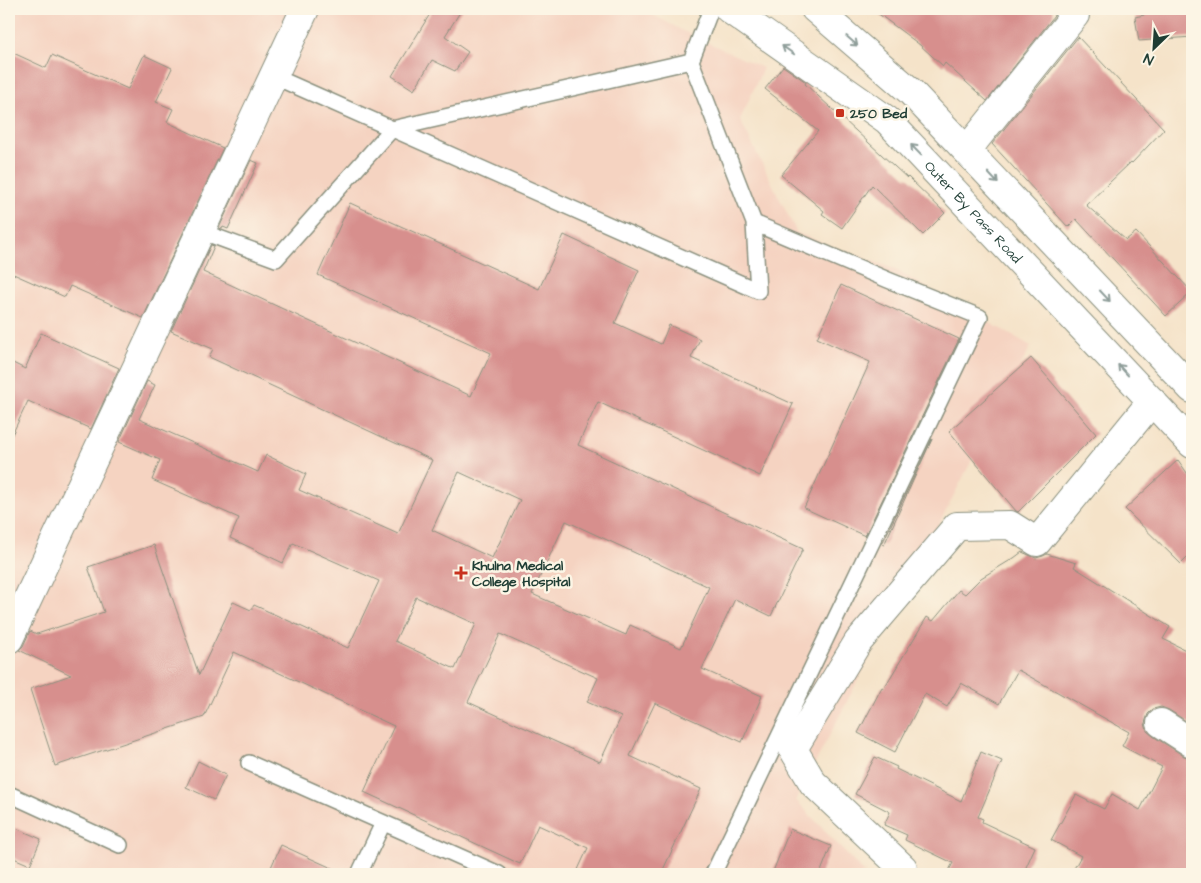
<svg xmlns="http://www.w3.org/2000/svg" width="1201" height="883" viewBox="0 0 1201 883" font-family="'Architects Daughter',sans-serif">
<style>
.built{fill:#f5d3c1}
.building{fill:#d78f8d;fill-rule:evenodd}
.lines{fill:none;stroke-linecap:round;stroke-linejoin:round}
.lane-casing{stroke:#8a907e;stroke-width:18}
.street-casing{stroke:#8a907e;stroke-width:30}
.primary-casing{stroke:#8a907e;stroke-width:30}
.lane{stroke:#fff;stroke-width:15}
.street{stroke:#fff;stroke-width:28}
.primary{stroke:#fff;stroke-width:28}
.oneway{stroke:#8f9e9a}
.poi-dot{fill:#c8321e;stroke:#fcf5e5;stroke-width:2}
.labels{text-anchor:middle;stroke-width:5;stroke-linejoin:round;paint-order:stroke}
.poi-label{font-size:14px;font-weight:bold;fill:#1f3d34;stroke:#fcf5e5;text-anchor:start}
.street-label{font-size:14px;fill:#1f3d34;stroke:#fcf5e5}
</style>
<rect width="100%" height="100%" fill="#fcf5e5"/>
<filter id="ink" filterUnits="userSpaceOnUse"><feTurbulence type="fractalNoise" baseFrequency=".02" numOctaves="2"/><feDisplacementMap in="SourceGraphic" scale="10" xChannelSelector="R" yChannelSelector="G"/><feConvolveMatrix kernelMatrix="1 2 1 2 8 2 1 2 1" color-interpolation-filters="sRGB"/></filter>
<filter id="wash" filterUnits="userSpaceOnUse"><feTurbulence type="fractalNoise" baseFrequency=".0096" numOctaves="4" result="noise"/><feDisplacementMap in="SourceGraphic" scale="20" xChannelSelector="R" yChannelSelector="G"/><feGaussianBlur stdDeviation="1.12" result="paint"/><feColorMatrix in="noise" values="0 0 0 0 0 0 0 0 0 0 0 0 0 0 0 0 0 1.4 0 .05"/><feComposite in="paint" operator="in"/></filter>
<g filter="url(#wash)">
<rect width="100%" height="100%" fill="#f5e3c9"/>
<!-- built -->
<path class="built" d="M9 9H642L685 32 763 68 740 120 797 233 894 269 1031 346 796 800 865 874H9Z"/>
<g id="blocks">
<!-- building -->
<path class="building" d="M433 9H462L445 36 468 52 455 71 432 60 414 90 392 76Z
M872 9H1053L1054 16 987 101 945 63 943 66 920 45Z
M1143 9H1192V37L1139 41 1135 17 1144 15Z
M1078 37 1164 129 1132 163 1131 162 1086 205 1126 240 1136 232 1192 292 1166 316 1076 219 1068 227 992 144Z
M9 51 46 68 52 55 128 89 144 55 172 68 156 102 173 109 167 122 223 148 143 318 70 286 65 297 9 272Z
M783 66 806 82 805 84 907 178 908 177 945 213 923 235 872 185 842 228 822 214 824 211 781 175 818 131 765 89Z
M251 160 258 163 228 229 223 227 222 229 219 228Z
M350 203 539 289 564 235 639 270 615 323 661 344 669 325 700 339 691 358 793 404 760 476 598 402 578 445 803 549 771 616 735 599 702 669 762 696 742 742 655 703 630 756 701 789 661 874H576L588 848 538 825 520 864 364 792 394 726 234 652 204 717 55 766 30 689 71 675 19 650 23 646 30 631 37 634 104 612 88 567 154 545 199 675 233 602 251 610 254 605 348 648 379 581 293 543 283 563 230 538 239 518 152 480 160 460 119 442 147 381 155 385 139 419 258 472 266 455 306 474 299 490 398 534 432 460 209 357 213 349 171 331 211 245 214 246 203 272 471 396 491 353 318 275ZM459 472 520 500 492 558 432 530ZM566 521 709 587 681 648 630 625 626 635 532 594ZM416 597 476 624 455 669 395 641ZM500 634 598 678 587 702 621 717 600 762 468 702Z
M841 285 959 339 865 536 804 508 870 362 817 338Z
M41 333 119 368 91 429 28 401 9 441V361L25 369Z
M1031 358 1096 434 1018 512 1016 511 949 431Z
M932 439 884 545 882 544Z
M1178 460 1192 480V553L1181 564 1125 509Z
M1022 552 1036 558 1043 556 1047 554 1076 563 1074 567 1170 627 1163 639 1192 653V725L1169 710 1161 707 1153 709 1148 714 1145 723 1147 731 1153 736 1184 756 1192 758V874H1071L1081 856 1051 840 1076 795 1104 809 1112 794 1140 810 1162 767 1122 746 1129 732 1018 670 999 704 961 683 947 707 925 694 895 752 858 733 882 687 884 688 927 617 933 621 959 590 965 594 981 578 1014 558Z
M981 752 1002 761 978 817 983 819 982 822 1035 847 1023 874H947L953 863 905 840 907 835 884 825 890 812 855 794 875 757 897 767 896 769 961 801Z
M198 761 226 775 214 800 186 787Z
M16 828 41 839 30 865 9 856V843Z
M790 829 831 846 820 874H772Z
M281 845 345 874H268Z"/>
</g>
</g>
<g filter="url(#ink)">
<use href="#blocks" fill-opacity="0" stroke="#8a907e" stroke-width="1"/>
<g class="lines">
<defs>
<path id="lane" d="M273 76 758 291 754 223 691 61
M200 231 276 259 392 129 691 61 711 9
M249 763 499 874
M9 794 120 845
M359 874 383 823
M713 874 980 317 888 280 754 223"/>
<path id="street" d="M967 150 1075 15 1068 9
M9 639 305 9
M1161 723 1192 743
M899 874 903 868 813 783 793 749 858 642 957 526 1010 525 1037 542 1152 401"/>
<g id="primary">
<path id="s1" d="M729 9 887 120 1192 444"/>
<path d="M815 9 910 91 1192 389"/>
</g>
</defs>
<!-- lane casing -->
<use href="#lane" class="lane-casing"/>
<!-- street casing -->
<use href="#street" class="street-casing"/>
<!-- primary casing -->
<use href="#primary" class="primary-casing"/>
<!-- lane -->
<use href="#lane" class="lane"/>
<!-- street -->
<use href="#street" class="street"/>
<!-- primary -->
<use href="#primary" class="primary"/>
</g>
<!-- one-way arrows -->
<defs><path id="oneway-shaft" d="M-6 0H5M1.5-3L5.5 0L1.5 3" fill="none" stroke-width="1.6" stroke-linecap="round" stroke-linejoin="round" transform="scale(1.25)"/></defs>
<g class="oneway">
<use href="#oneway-shaft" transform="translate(852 41) rotate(41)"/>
<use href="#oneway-shaft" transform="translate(788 50) rotate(-145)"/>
<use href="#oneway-shaft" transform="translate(916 150) rotate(-134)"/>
<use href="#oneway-shaft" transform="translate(993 178) rotate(47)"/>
<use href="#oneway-shaft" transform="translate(1105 296) rotate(47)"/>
<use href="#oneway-shaft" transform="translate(1123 370) rotate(-133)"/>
</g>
</g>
<!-- markers -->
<g class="poi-dot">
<rect x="835" y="108" width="10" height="10" rx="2.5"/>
<path d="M458.5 565.5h5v5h5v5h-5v5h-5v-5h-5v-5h5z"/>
</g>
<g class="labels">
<!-- poi labels -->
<g class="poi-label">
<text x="850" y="118">250 Bed</text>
<text x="472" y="570">Khulna Medical<tspan x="472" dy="16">College Hospital</tspan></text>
</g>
<!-- street labels -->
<g class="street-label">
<text dy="5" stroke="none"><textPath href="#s1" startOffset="319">Outer By Pass Road</textPath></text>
</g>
</g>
<!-- margin -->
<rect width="1201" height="883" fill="none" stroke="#fcf5e5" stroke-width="30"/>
<!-- north arrow -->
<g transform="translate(1154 48) rotate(205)" stroke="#fcf5e5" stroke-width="4" paint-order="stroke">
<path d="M0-4L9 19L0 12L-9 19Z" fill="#1f3d34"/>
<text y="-8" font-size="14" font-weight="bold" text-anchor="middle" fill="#1f3d34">N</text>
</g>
</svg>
